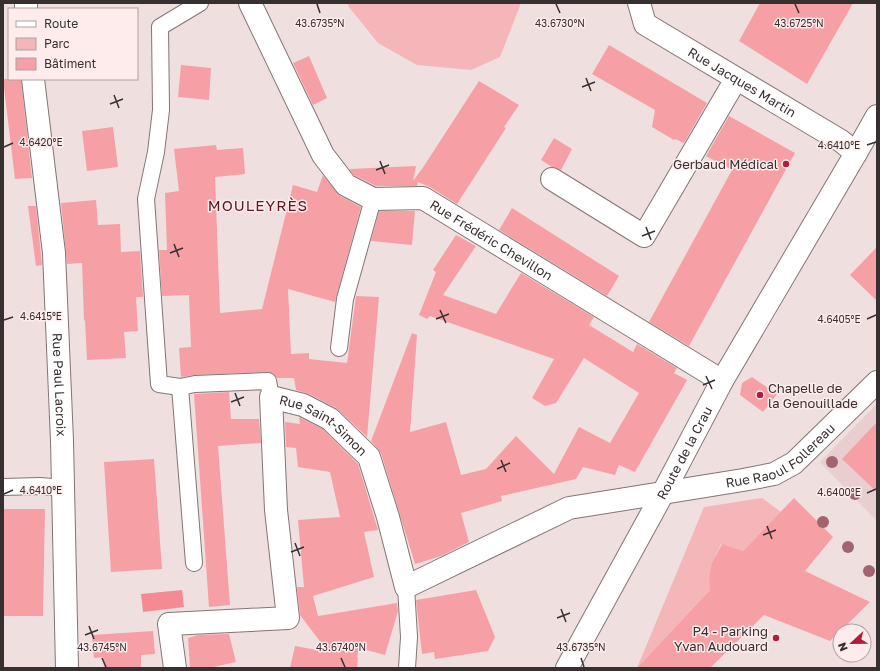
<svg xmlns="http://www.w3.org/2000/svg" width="880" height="671" viewBox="0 0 880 671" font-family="'Golos Text',sans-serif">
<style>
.built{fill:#e8cece}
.green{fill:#f4b6b8}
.forest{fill:#f48b92}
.building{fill:#f6a0a5}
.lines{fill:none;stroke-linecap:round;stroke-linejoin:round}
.lane-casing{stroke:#847575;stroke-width:18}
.street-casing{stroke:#847575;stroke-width:24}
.secondary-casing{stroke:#847575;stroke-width:24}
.lane{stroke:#fff;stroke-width:16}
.street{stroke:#fff;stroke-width:22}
.secondary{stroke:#fff;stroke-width:22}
.tree{fill:#a26473}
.ticks{fill:none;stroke:#373030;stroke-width:1.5}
.poi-dot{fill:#b01c3c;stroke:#feecec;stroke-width:1.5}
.labels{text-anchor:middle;stroke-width:3;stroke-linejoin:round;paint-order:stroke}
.street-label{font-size:13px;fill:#373030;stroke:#feecec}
.poi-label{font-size:13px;fill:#373030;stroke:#feecec;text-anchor:end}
.quarter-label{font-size:15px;letter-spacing:1px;fill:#5d1822;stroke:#feecec}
.ticks-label{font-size:10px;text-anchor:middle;fill:#373030;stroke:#feecec;stroke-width:3;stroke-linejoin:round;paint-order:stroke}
</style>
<rect width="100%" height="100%" fill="#f0dfdf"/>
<!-- built -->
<path class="built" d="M877 404V521L820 462Z"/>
<!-- green -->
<path class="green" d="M347 3H521L500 57 471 70 417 65 378 43 349 7Z
M762 498 781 512 743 551 721 544C713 561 708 571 710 590L637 668 704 507Z"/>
<!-- forest -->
<path class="forest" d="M182 590 184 607 143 612 141 594Z"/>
<!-- building -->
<path class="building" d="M760 3H853L807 84 739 41Z
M609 45 707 103 684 143 675 139 674 140 652 127 655 110 592 74Z
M309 56 327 98 313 105 293 63Z
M181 65 211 68 209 100 178 97Z
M3 79H21L32 178 15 179Z
M479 81 519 105 504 127 506 128 457 204 430 187 418 182 417 186H376L354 175 349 169 416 166 413 181 424 166Z
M729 116 795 153 689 346 649 322 732 170 706 156Z
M113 127 118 167 87 171 82 131Z
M554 138 572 149 561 170 552 167 541 160Z
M216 145 217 150 243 148 245 174 215 177 220 313 262 309 293 185 317 192 323 175 340 196 361 207 335 302 288 289 291 354 309 353V359L347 363 356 296 379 297 367 437 336 408 309 394 296 390 294 378H277L272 373 268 372 195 375 181 377 179 348 191 347 189 295 162 296 159 250H167L165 193 179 191 174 149Z
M96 200 98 225 120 224 121 252 140 251 143 297H136L138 331 124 332 126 358 87 360 85 320 84 321 82 263 67 264 61 203Z
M28 206H36L42 265 36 266Z
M512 208 619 276 607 296 499 230Z
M379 211H415L412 245 371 241Z
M456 235 476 246 443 295 496 314 521 273 594 317 589 325 633 352 637 344 677 368 674 373 687 380 635 472 619 465 615 475 583 467 576 479 501 496 502 501 461 513 469 542 441 556 415 564 381 453 371 441 412 333 417 335 410 432 446 422 461 475 486 469 516 436 554 474 579 427 610 443 639 393 584 358 556 403 545 406 532 398 554 359 430 316 427 319 419 315 436 272 433 270Z
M877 247V301L850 275Z
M752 377 777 394 763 412 740 395 742 383Z
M229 392 231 419H259L261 443 218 446 230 605 209 607 194 394Z
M299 417 323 429 358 464 378 530 364 532 374 577 313 596 318 616 397 603 398 611 385 655 359 648 357 657H358L357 668H290L295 646 328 652 300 615 297 587H304L298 520 340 517 330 472 298 467 296 448 286 447 285 422 300 424Z
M877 422V492L842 459Z
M154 459 162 569 111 572 104 462Z
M794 498 833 537 805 571 870 602 830 641 764 615 710 668H637L710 590 709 578 712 563 722 544 743 551Z
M3 509H45L43 616H3Z
M476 590 495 637 488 651 435 659 434 652 422 654 416 600Z
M153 631 155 654 141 655V668H104L103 657 94 658 92 635Z
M229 634 236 662 209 668H190L188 638 198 635Z"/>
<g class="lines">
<defs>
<path id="lane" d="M200 3 160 27 161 110 156 152 146 199 159 384 180 387 195 384 268 381 271 397
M339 348 345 299 373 199
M180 387 194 563
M3 487 40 486 64 488
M406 587 409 637 407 668"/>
<g id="street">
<path d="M26 3V9"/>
<path id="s1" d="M250 3 323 155 346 185 373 199 423 198 722 381"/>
<path id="s2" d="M639 3 645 24 841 141 856 153"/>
<path id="s3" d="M33 79 54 253 62 441 67 668"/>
<path d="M552 179 644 236 736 79"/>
<path id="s4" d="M175 668 169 624 288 618 276 510 271 397 303 405 330 419 369 457 388 517 406 587 569 508 743 480 774 474 794 463 877 382"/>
</g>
<g id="secondary">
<path id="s5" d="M567 668 663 493 722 381 856 153 877 116"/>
</g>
</defs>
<!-- lane casing -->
<use href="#lane" class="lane-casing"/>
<!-- street casing -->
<use href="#street" class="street-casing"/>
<!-- secondary casing -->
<use href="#secondary" class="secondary-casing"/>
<!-- lane -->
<use href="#lane" class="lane"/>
<!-- street -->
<use href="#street" class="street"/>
<!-- secondary -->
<use href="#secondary" class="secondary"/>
</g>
<!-- trees -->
<g class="tree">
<circle cx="832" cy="462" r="6"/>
<circle cx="855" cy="494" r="6"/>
<circle cx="823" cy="522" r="6"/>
<circle cx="848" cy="547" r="6"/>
<circle cx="869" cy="571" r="6"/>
</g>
<!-- ticks -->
<path class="ticks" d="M317 4 320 13M556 4 560 13M795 4 799 13M586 78 591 91M582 87 595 82M114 95 119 108M110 104 123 99M867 145 876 142M4 147 13 143M380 161 385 174M376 170 389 165M646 227 651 240M642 236 655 231M174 244 179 257M170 253 183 248M440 310 446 323M436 319 449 314M867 319 876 315M4 320 13 317M706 376 712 389M703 385 715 380M235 393 240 406M231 402 244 397M501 460 506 472M497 469 510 463M867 493 876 489M4 494 13 490M767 526 772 539M763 535 776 530M295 543 300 556M291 552 304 547M561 609 566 622M557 618 570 613M89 626 94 639M85 635 98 630M102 658 106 667M341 658 345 667M581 658 584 667"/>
<!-- markers -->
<g class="poi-dot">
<circle cx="786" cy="164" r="4"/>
<circle cx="760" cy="395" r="4"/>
<circle cx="776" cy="638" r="4"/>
</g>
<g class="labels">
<!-- street labels -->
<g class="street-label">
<text dy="5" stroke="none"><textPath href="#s2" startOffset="135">Rue Jacques Martin</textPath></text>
<text dy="5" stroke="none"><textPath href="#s1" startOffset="367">Rue Frédéric Chevillon</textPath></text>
<text dy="5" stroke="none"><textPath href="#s3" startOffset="307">Rue Paul Lacroix</textPath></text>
<text dy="5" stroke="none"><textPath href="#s4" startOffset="446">Rue Saint-Simon</textPath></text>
<text dy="5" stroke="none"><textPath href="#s5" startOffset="245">Route de la Crau</textPath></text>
<text dy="5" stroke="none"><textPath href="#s4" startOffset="1041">Rue Raoul Follereau</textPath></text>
</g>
<!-- poi labels -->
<g class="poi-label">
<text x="778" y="169">Gerbaud Médical</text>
<text x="768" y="393" text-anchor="start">Chapelle de<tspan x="768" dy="15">la Genouillade</tspan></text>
<text x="768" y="636">P4 - Parking<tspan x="768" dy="15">Yvan Audouard</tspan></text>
</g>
<!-- quarter labels -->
<g class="quarter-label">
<text x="258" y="211">MOULEYRÈS</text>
</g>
</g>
<g class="ticks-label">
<text x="320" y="27">43.6735°N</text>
<text x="560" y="27">43.6730°N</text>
<text x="799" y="27">43.6725°N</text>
<text x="41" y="146">4.6420°E</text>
<text x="839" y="149">4.6410°E</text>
<text x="41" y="320">4.6415°E</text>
<text x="839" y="323">4.6405°E</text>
<text x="41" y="494">4.6410°E</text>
<text x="839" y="496">4.6400°E</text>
<text x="102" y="651">43.6745°N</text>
<text x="341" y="651">43.6740°N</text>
<text x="581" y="651">43.6735°N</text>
</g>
<!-- border -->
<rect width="880" height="671" fill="none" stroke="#373030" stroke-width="8"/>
<!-- legend -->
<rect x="8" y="8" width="130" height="72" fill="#feecec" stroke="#aea1a1"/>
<rect x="16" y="21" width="20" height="6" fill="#ffffff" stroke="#aea1a1"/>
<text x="44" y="28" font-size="12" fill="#373030">Route</text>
<rect x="16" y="38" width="20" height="12" fill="#f4b6b8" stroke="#aea1a1"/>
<text x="44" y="48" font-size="12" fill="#373030">Parc</text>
<rect x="16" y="58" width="20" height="12" fill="#f6a0a5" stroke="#aea1a1"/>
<text x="44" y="68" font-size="12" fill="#373030">Bâtiment</text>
<!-- north arrow -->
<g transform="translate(852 643) rotate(248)"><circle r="19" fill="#feecec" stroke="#aea1a1"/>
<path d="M0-3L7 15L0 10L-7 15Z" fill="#b01c3c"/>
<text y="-6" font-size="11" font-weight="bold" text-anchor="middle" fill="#373030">N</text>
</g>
</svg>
